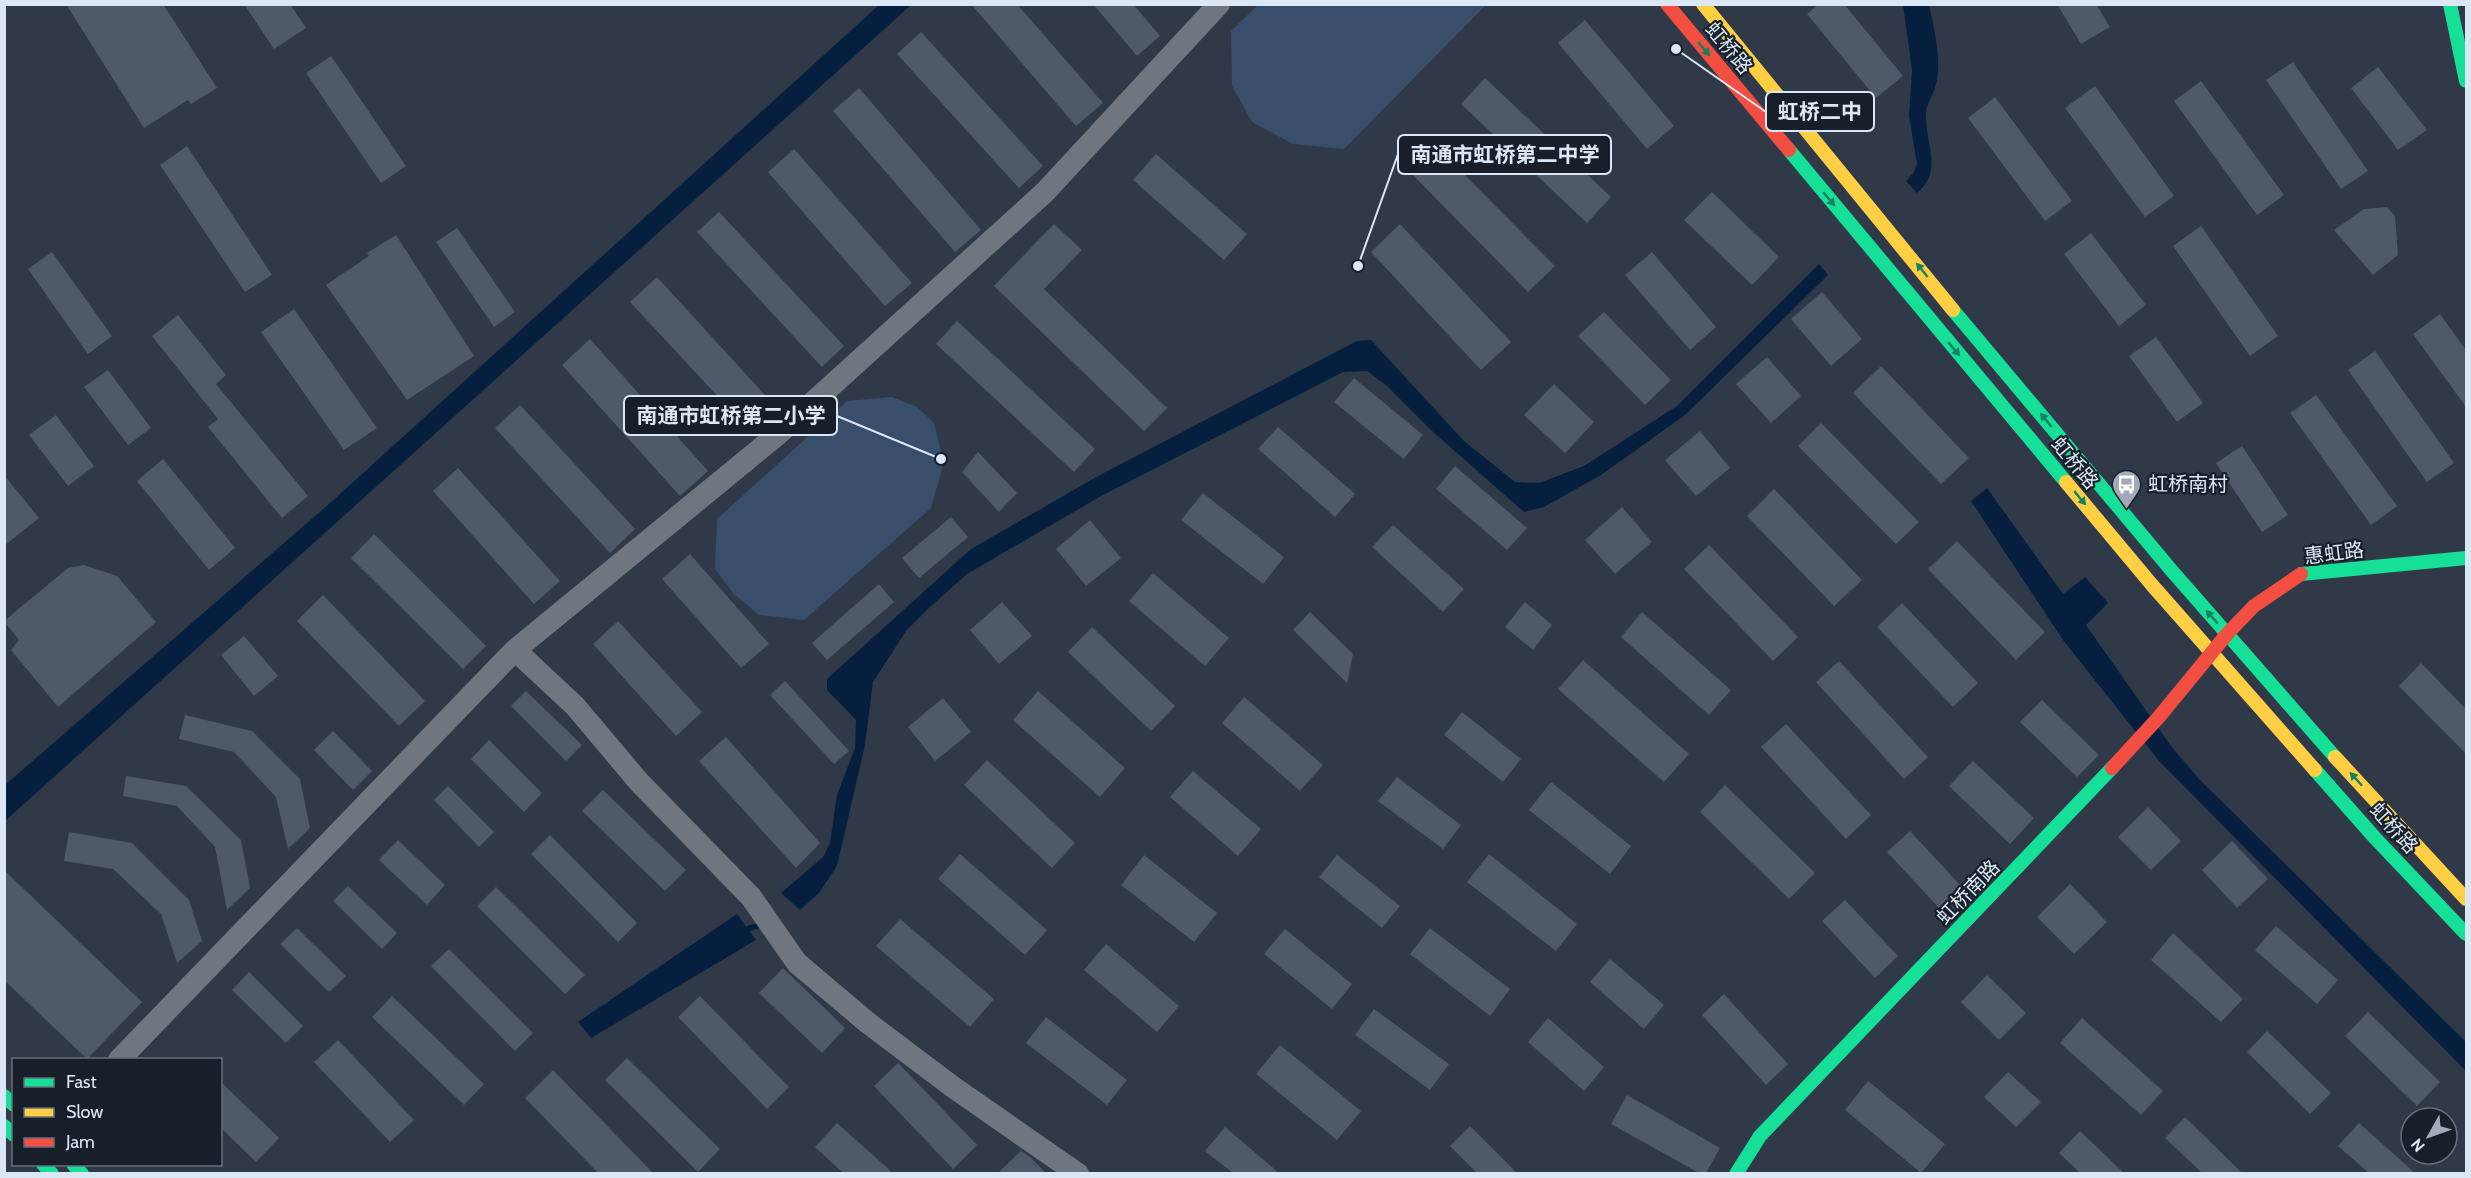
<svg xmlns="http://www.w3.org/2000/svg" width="2471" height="1178" viewBox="0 0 2471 1178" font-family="Cabin,'Noto Sans SC',sans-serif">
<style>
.green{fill:#384e6b}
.water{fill:#061f3e}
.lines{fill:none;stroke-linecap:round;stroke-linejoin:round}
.stream{stroke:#061f3e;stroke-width:6}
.building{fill:#4e5969}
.street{stroke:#70767f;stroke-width:22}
.fast{stroke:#16e098;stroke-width:14}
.slow{stroke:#ffcf43;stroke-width:14}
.jam{stroke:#f24e42;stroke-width:14}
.oneway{fill:#168061}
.labels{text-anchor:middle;stroke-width:4.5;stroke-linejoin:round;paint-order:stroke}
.street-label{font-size:20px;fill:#dce7f6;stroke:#171f2a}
.poi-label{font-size:20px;fill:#dce7f6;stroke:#171f2a;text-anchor:start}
.leader{fill:none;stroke:#dce7f6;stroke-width:2}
.callout-dot{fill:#dce7f6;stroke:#171f2a;stroke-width:2}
.callout{fill:#171f2a;stroke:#dce7f6;stroke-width:2}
.callout-label{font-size:21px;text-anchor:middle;font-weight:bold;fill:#dce7f6}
</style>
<rect width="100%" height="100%" fill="#303947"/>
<!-- green -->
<path class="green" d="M1258 5V4L1486 5 1344 149 1293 144 1252 122 1232 86 1231 31Z
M892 397 917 407 934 423 944 462 931 508 804 620 759 615 734 594 715 569 717 519 847 401Z"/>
<!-- water -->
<path class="water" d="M879 5H911L5 821V785L329 504Z
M1903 5H1929C1934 27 1942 62 1936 84 1934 95 1926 103 1926 115 1925 145 1944 170 1917 193L1906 181 1914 172 1917 164 1909 116 1912 70Z
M1819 264 1828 275 1685 415 1601 475 1544 507 1524 512 1432 431 1386 385 1367 371 1343 372 1103 495 967 574 930 607 906 631 873 682 865 745 837 866 819 893 800 910 781 893 823 857 830 843 837 795 855 748 856 720 827 690V679L971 549 1098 476 1357 341 1371 340 1464 441 1515 482 1539 483 1584 466 1677 406Z
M1987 488 2063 594 2085 577 2108 603 2086 625 2171 746 2199 779 2466 1042V1071L2159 761 2063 640 1971 501Z
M737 914 756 940 591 1038 578 1022Z"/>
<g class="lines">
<!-- stream -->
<path class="stream" d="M741 931 757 926"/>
</g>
<!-- building -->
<path class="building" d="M66 4H163L217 88 191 104 188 100 144 128Z
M244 4H290L306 28 274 49Z
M971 4H1017L1103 103 1076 126Z
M1093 4H1133L1160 36 1137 56Z
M1819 4H1844L1903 76 1876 98 1807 14Z
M2057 4H2096L2110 27 2081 44Z
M1585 20 1674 126 1647 149 1558 43Z
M921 32 1043 166 1019 188 897 54Z
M331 56 406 166 381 183 306 73Z
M2293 62 2368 171 2341 189 2266 80Z
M2378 67 2427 130 2398 150 2351 88Z
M1485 78 1611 197 1587 223 1461 104Z
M2201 81 2284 195 2257 215 2174 101Z
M2095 86 2174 196 2145 217 2065 108Z
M859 88 981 230 955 252 833 111Z
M1995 97 2072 201 2045 221 1968 118Z
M1425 135 1555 266 1528 292 1399 161Z
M187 146 272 275 245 292 160 165Z
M794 149 912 283 885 306 768 172Z
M1156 154 1247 234 1224 260 1133 180Z
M1712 192 1779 257 1752 285 1684 220Z
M2387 207 2395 216 2398 255 2373 275 2334 230 2364 209Z
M719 212 844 346 822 367 697 232Z
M1054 224 1082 250 1044 289 1167 408 1144 431 994 286Z
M1400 224 1511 342 1481 370 1371 252Z
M2201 226 2278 336 2250 356 2173 246Z
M457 228 515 312 494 327 436 242Z
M2091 233 2146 305 2119 326 2064 254Z
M396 235 474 356 407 400 326 285 369 256 367 253Z
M52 252 112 336 88 354 28 269Z
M1652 252 1716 327 1690 350 1625 275Z
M657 277 776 407 750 431 630 302Z
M1822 292 1862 339 1831 366 1791 319Z
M294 309 377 428 344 450 261 332Z
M1604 312 1671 380 1645 405 1578 336Z
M2440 314 2466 350V407L2413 334Z
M178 315 226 375 216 384 308 496 282 518 208 427 218 419 152 336Z
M957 321 1095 449 1074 472 936 344Z
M2156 337 2203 403 2177 422 2129 356Z
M590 339 708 471 680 496 562 365Z
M2375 351 2454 463 2427 482 2348 370Z
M1767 357 1801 396 1771 423 1736 384Z
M1881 366 1969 458 1941 484 1853 393Z
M108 370 151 428 128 445 84 387Z
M1354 378 1423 435 1404 459 1334 402Z
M1554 384 1594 422 1565 453 1524 415Z
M2316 395 2397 506 2371 525 2290 413Z
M520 405 635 529 610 553 495 428Z
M56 415 94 466 68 486 29 435Z
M1821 423 1919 522 1896 544 1798 446Z
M1278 427 1355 494 1335 517 1258 449Z
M1700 431 1730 468 1696 496 1665 460Z
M2242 446 2288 515 2262 532 2216 463Z
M978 452 1017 493 999 512 962 472Z
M163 459 235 548 209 570 137 481Z
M1455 466 1527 528 1507 550 1436 489Z
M458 468 560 581 534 604 433 491Z
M4 475 39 518 4 546Z
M1774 489 1862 580 1834 606 1747 516Z
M1203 493 1284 557 1263 584 1181 520Z
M1622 507 1652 542 1615 574 1585 540Z
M951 517 968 537 919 578 902 558Z
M1090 520 1121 558 1086 586 1056 549Z
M1393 525 1464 589 1443 612 1372 547Z
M374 534 486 646 463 669 351 558Z
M1957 541 2045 632 2016 660 1928 569Z
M1709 545 1798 637 1773 661 1684 569Z
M690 554 769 644 741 668 662 579Z
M84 565 117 576 156 622 58 707 11 650 19 640 4 621 68 568Z
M1153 573 1229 638 1205 666 1129 601Z
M879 584 894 602 827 660 812 643Z
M323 595 425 701 399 726 297 621Z
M1002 602 1032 636 999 664 970 630Z
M1525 602 1552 625 1533 650 1505 627Z
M1902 603 1978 683 1953 707 1877 627Z
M1310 612 1353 654 1347 683 1293 630Z
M1642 612 1731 690 1709 715 1621 637Z
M618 621 702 712 676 736 593 644Z
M1092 627 1175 706 1151 731 1068 652Z
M244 636 278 676 254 696 221 655Z
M1583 660 1689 754 1664 782 1558 689Z
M1839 661 1928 757 1904 779 1816 682Z
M2421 663 2466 709V754L2399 686Z
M785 681 849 751 834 764 770 695Z
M526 691 582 745 566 761 511 706Z
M1038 691 1125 768 1100 797 1013 720Z
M1244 697 1323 765 1300 791 1222 723Z
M943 698 971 732 935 761 908 727Z
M2042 700 2099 755 2077 777 2020 722Z
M1462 712 1521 759 1503 782 1444 735Z
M185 715 252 731 300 779 310 828 288 849 276 797 234 752 179 739Z
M1786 724 1871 815 1846 839 1761 747Z
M333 731 372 771 353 790 314 750Z
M726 737 820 843 796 868 699 761Z
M489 740 542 793 524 812 471 759Z
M987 760 1075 843 1052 868 964 785Z
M1973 761 2034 818 2010 844 1949 786Z
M1193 771 1261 829 1238 856 1170 797Z
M126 776 186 786 241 840 250 888 227 910 215 847 177 806 123 796Z
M1397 777 1461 825 1443 849 1378 801Z
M1551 782 1631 846 1610 874 1529 810Z
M1725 785 1815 873 1789 899 1700 812Z
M448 786 494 832 479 847 434 800Z
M603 790 686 870 665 891 582 811Z
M2148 807 2181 841 2151 870 2118 837Z
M1910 831 1963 888 1940 909 1887 852Z
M69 832 132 843 189 900 202 941 177 963 161 914 113 869 64 861Z
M550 835 637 923 618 942 531 854Z
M398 840 445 885 427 905 379 860Z
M2232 841 2268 879 2237 908 2202 870Z
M960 854 1047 930 1025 955 938 879Z
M1489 854 1577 924 1556 951 1467 882Z
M1144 855 1217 913 1194 942 1121 885Z
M1337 855 1400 906 1382 928 1319 877Z
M4 870 142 1002 87 1059 4 980Z
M2070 884 2107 922 2074 954 2037 917Z
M348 886 397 933 382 949 333 901Z
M496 887 585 975 565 994 477 906Z
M1845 900 1898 956 1875 978 1822 921Z
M900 919 994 999 970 1027 876 946Z
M2276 926 2338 980 2317 1004 2255 950Z
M297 928 346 976 329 992 280 944Z
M1430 928 1510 989 1490 1016 1410 954Z
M1285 929 1352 984 1332 1009 1264 954Z
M2173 933 2243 999 2221 1022 2151 960Z
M1106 944 1179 1006 1157 1032 1084 970Z
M449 949 533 1033 515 1051 431 966Z
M1610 959 1664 1005 1644 1029 1590 982Z
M783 968 845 1028 822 1053 759 993Z
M249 972 303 1026 286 1043 232 990Z
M1987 975 2026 1013 1999 1040 1961 1002Z
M1724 994 1788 1064 1766 1085 1702 1015Z
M392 996 484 1084 464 1105 372 1017Z
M700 996 789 1087 767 1109 678 1017Z
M1374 1009 1449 1064 1430 1090 1355 1035Z
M2368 1012 2440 1082 2417 1106 2345 1036Z
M1046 1017 1127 1080 1107 1105 1026 1043Z
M1548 1018 1604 1067 1584 1091 1528 1042Z
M2082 1018 2163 1091 2141 1115 2060 1043Z
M2267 1031 2331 1093 2310 1114 2247 1052Z
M338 1040 414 1120 390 1142 314 1062Z
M1280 1045 1361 1111 1337 1140 1256 1074Z
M627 1058 720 1149 698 1172 605 1080Z
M898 1063 977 1145 953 1169 874 1086Z
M553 1070 653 1173H598L525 1098Z
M2008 1072 2041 1102 2016 1127 1984 1097Z
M220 1081 279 1138 256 1162 220 1127Z
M1868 1081 1945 1144 1921 1173 1845 1110Z
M1627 1095 1720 1148 1706 1173H1699L1611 1124Z
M2185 1117 2242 1173H2202L2165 1138Z
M837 1123 893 1173H843L815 1147Z
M2359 1123 2415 1173H2369L2338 1146Z
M1470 1126 1517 1173H1477L1450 1146Z
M1225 1127 1279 1173H1233L1205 1151Z
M2080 1131 2124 1173H2080L2059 1153Z
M1021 1151 1030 1157 1046 1173H998Z"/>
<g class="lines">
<!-- street -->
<path class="street" d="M515 650 575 706 639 782 751 897 797 963 868 1023 953 1087 1078 1174
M119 1060 515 650 777 435 1045 192 1219 4"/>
<!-- fast -->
<path class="fast" d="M2450 4 2466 81
M1789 150 2066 482
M1953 310 2172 571 2335 757
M2301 574 2466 558
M2315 770 2375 838 2466 934
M4 1096 14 1105
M4 1126 14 1135
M43 1164 52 1174
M73 1164 82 1174
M1736 1174 1760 1136 2112 768"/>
<!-- slow -->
<path class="slow" d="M1703 4 1953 310
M2066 482 2152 585 2315 770
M2335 757 2466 899"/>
<!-- jam -->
<path class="jam" d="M1667 4 1789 150
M2112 768 2159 717 2227 634 2254 606 2301 574"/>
</g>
<!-- one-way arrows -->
<defs><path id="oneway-solid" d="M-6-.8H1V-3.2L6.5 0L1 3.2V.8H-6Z" transform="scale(1.5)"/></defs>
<g class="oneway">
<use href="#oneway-solid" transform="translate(1704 49) rotate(50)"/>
<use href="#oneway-solid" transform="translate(1829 199) rotate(50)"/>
<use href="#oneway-solid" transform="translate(1922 270) rotate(-129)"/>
<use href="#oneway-solid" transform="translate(1954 349) rotate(50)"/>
<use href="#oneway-solid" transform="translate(2046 420) rotate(-129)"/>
<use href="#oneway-solid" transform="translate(2080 498) rotate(50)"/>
<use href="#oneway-solid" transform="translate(2212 617) rotate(-131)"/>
<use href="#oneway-solid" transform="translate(2356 779) rotate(-132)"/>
</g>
<!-- icons -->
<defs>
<symbol id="bus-pin" viewBox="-11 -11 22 30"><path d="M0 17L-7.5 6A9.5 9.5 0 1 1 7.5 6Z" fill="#a0aab9" stroke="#171f2a"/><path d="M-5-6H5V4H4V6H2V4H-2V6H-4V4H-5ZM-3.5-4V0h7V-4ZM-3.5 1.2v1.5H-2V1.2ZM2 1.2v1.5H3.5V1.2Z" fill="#fff"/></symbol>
</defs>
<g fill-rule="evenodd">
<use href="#bus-pin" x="2110" y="468" width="33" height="45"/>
</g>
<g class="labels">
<!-- street labels -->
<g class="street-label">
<text transform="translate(1729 48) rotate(50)" y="7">虹桥路</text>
<text transform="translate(2075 463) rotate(50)" y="7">虹桥路</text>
<text transform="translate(2334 553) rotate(-7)" y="7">惠虹路</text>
<text transform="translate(2394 828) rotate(48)" y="7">虹桥路</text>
<text transform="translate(1968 892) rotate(-46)" y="7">虹桥南路</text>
</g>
<!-- poi labels -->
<g class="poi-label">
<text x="2148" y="491">虹桥南村</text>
</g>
</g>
<!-- callouts -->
<path class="leader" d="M1676 49L1766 112M1358 266L1398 154M941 459L837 416"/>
<g class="callout-dot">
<circle cx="1676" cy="49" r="6"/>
<circle cx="1358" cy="266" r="6"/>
<circle cx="941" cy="459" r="6"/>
</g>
<g class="callout">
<rect x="1766" y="92" width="108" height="39" rx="6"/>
<rect x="1398" y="135" width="213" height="39" rx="6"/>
<rect x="624" y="396" width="213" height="39" rx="6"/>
</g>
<g class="callout-label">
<text x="1820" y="119">虹桥二中</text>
<text x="1505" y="162">南通市虹桥第二中学</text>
<text x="731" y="423">南通市虹桥第二小学</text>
</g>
<!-- border -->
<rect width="2471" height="1178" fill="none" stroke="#dce7f6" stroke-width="12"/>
<!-- legend -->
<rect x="12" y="1058" width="210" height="108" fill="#171f2a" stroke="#666f7c" stroke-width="1.5"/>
<rect x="24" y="1078" width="30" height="9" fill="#16e098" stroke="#666f7c" stroke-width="1.5"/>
<text x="66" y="1088" font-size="18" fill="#dce7f6">Fast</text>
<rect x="24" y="1108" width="30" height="9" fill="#ffcf43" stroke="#666f7c" stroke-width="1.5"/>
<text x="66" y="1118" font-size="18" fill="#dce7f6">Slow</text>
<rect x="24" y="1138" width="30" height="9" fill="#f24e42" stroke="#666f7c" stroke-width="1.5"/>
<text x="66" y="1148" font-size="18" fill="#dce7f6">Jam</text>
<!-- north arrow -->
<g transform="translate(2429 1136) rotate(230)"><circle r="28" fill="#171f2a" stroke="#666f7c" stroke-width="1.5"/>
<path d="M0-4.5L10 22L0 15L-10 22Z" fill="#a0aab9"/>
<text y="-9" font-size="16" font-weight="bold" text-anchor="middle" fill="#dce7f6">N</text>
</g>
</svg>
